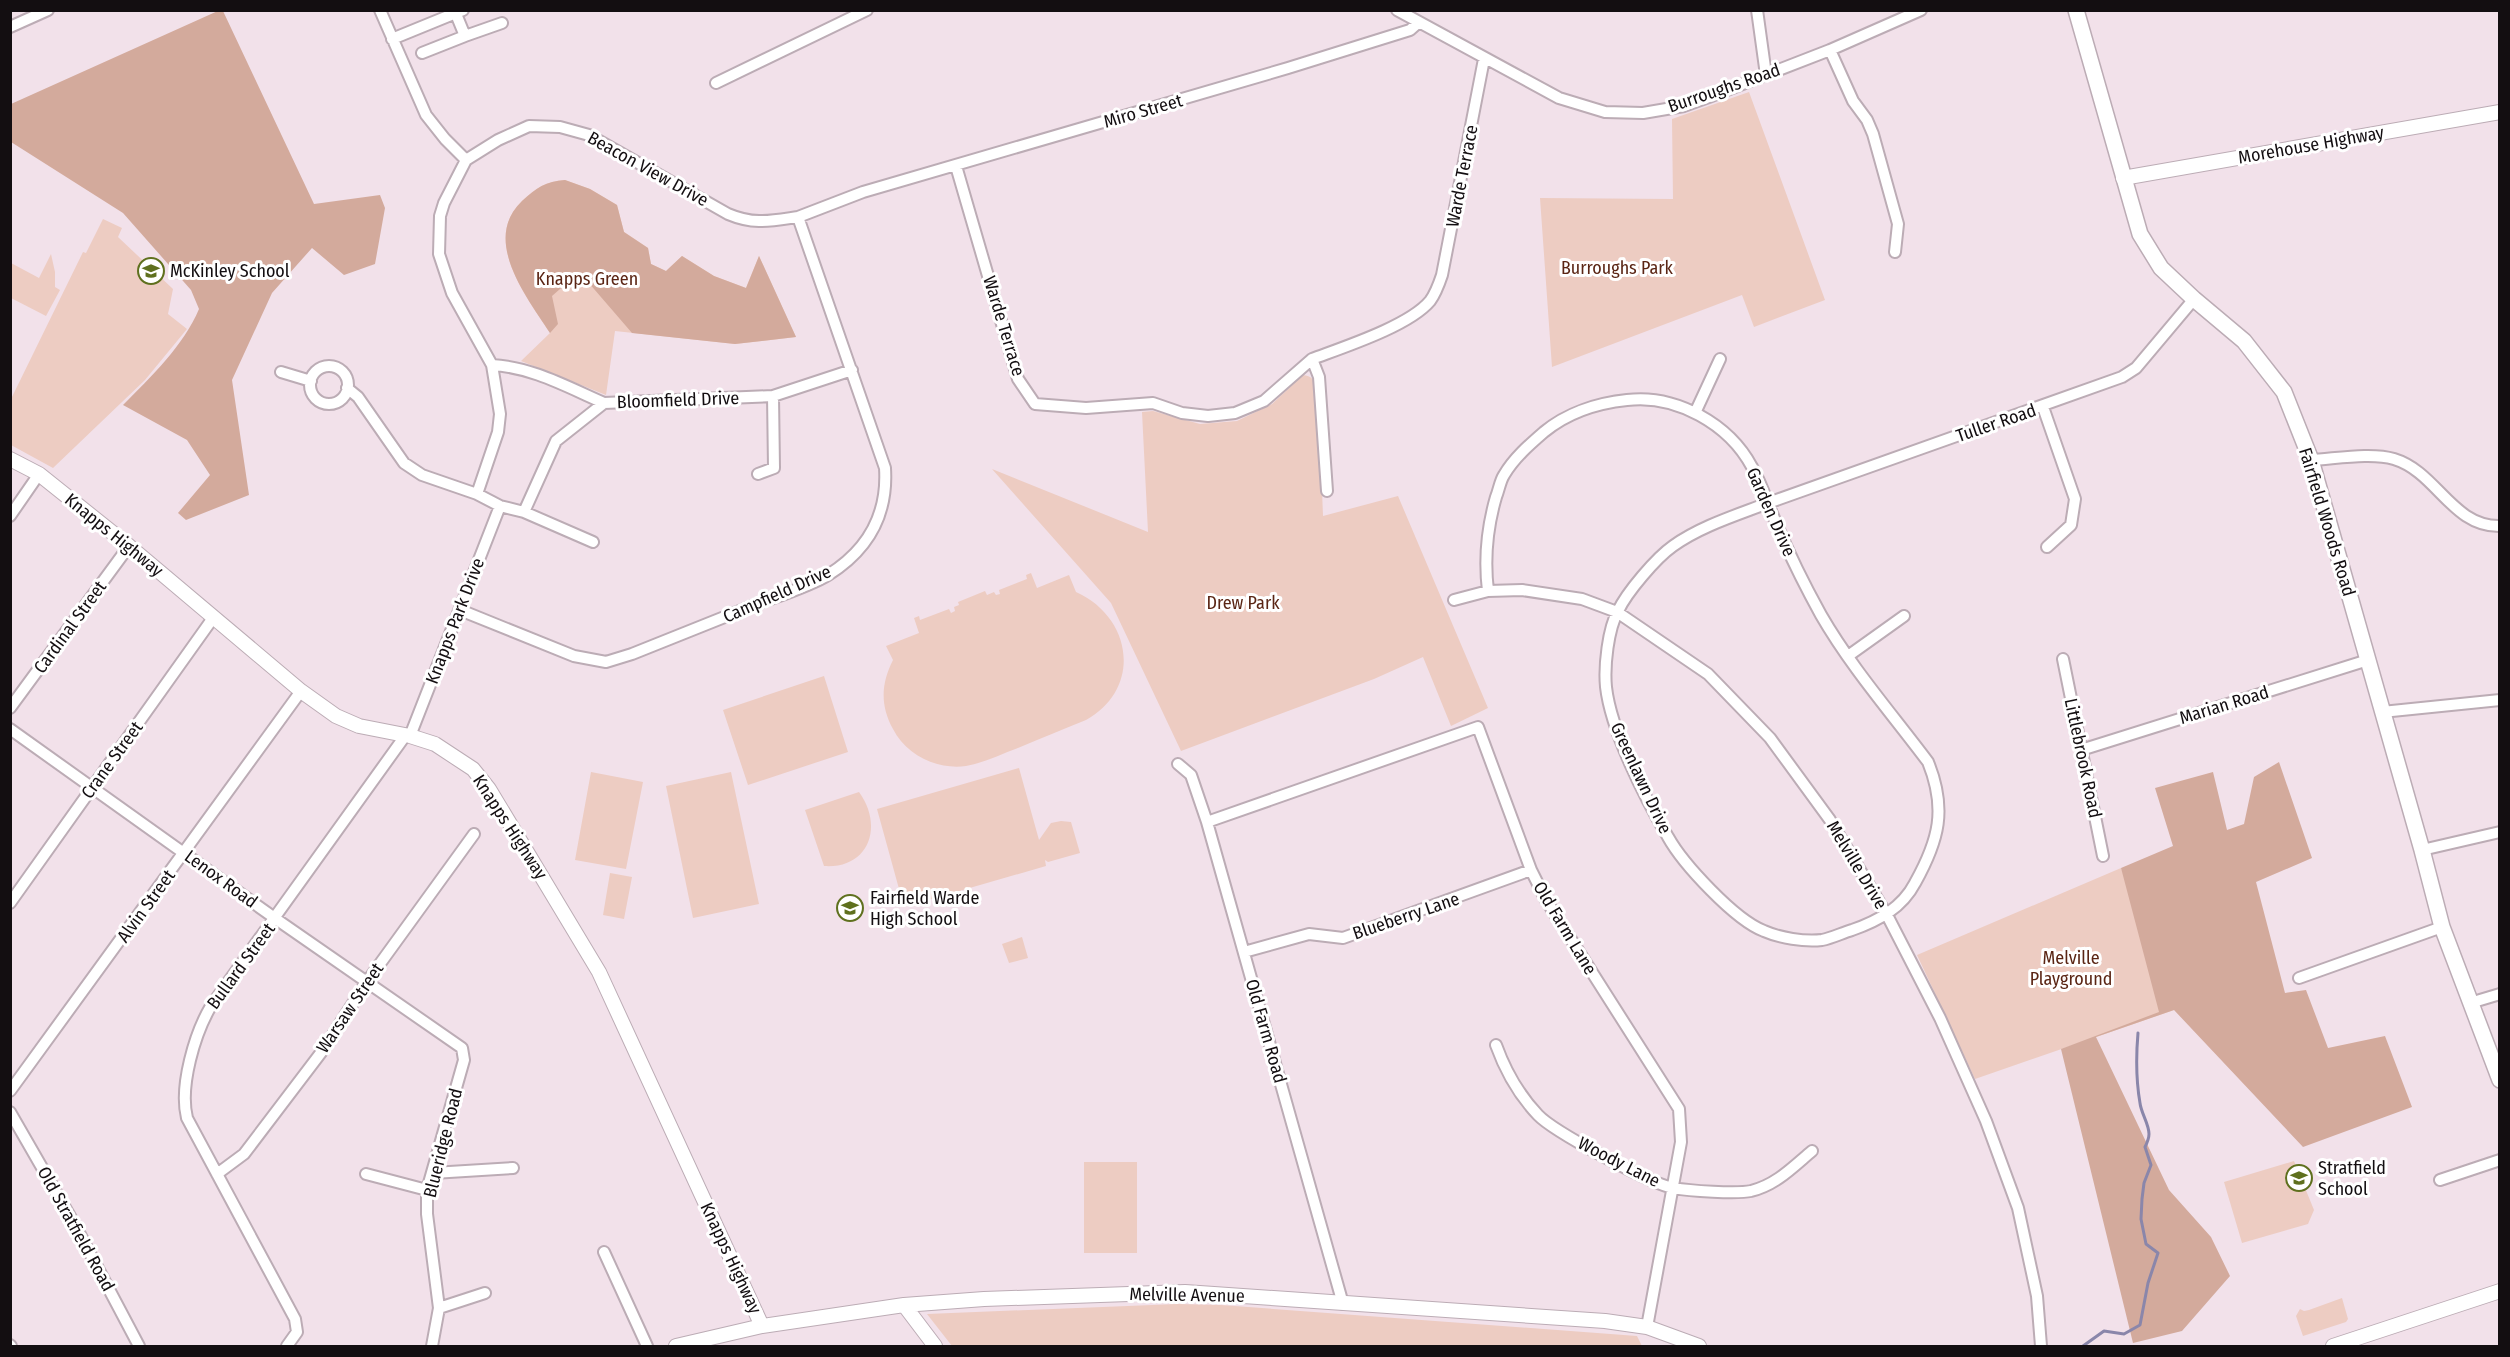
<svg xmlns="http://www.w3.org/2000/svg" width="2510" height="1357" viewBox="0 0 2510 1357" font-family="'Fira Sans Condensed',sans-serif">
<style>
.green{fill:#edccc2}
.forest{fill:#d3aa9c}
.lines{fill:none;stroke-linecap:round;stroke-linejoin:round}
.stream{stroke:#8a86aa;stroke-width:3}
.minor-casing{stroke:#bcacb5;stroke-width:14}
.tertiary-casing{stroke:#bcacb5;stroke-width:16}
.secondary-casing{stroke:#bcacb5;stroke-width:18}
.minor{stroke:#fff;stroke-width:10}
.tertiary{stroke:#fff;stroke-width:14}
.secondary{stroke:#fff;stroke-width:15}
.labels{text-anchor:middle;stroke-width:6;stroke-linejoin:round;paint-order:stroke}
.street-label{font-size:18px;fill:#130e11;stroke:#fff}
.park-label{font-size:18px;fill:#5a2514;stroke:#fff}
.poi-label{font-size:18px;fill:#130e11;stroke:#fff;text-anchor:start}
</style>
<rect width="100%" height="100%" fill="#f2e1ea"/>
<!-- green -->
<path class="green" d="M1749 92 1825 300 1754 327 1742 295 1552 367 1540 198 1673 199 1672 119Z
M565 180 590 189 617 205 624 232 648 248 651 264 666 271 682 256 714 276 746 288 759 256 796 337 735 344 615 331 606 395 521 361 550 333C527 297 481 240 522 201 536 188 546 181 565 180Z
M103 219 122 228 118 237 173 289 168 314 187 329 145 380 53 468 11 445V399L83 252 86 253Z
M51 254 55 272V287L60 290 46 316 11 298V263L39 278Z
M1303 375C1311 376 1316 380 1318 388L1323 516 1398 496 1488 708 1451 726 1423 657 1374 679 1181 751 1111 603 992 469 1148 532 1142 412 1153 411 1200 424 1237 421 1272 404Z
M1031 573 1037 588 1069 575 1076 592C1132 617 1143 688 1086 720 1064 729 1041 738 1018 748 1001 754 984 763 966 766 937 770 906 755 893 729 880 705 881 684 893 660L886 646 919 633 914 618 919 616 920 620 949 609 951 613 955 611 954 607 959 605 958 602 985 591 987 595 994 592 996 595 1000 594 999 590 1027 579 1026 575Z
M824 676 848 752 748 785 723 710Z
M1019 768 1039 840 1051 823 1061 821 1071 822 1080 853 1048 862 1045 860 1046 866 904 907 877 809Z
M591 772 643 782 626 869 575 860Z
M731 772 759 904 693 918 666 786Z
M859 792C884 826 869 869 824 866L805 810Z
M2121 868 2174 1010 1975 1079 1917 955Z
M610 873 632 877 624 919 603 915Z
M1022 937 1028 958 1009 963 1002 944Z
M2294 1161 2314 1210 2308 1224 2242 1243 2224 1182Z
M1084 1162H1137V1253H1084Z
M2342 1298 2348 1319 2346 1322 2303 1336 2296 1316 2300 1309 2304 1311 2309 1310Z
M1177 1304 1221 1305 1637 1336 1642 1346H952L927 1314Z"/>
<!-- forest -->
<path class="forest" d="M220 10 223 11 314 204 380 195 385 208 375 264 344 275 312 248 272 293 232 380 249 495 186 520 178 513 210 475 187 440 123 405C151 377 184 345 199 309L191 290 123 213 11 142V104Z
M565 180 590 189 617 205 624 232 648 248 651 264 666 271 682 256 714 276 746 288 759 256 796 337 735 344 632 333 588 282 576 275 552 296 558 324 550 333C527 297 481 240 522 201 536 188 546 181 565 180Z
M2279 762 2312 858 2256 882 2285 993 2306 990 2328 1048 2385 1036 2412 1107 2303 1147 2174 1010 2096 1037 2169 1190 2211 1237 2230 1276 2182 1331 2133 1343 2061 1049 2159 1012 2121 868 2173 846 2155 788 2213 772 2227 830 2244 824 2254 777Z"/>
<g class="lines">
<!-- stream -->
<path class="stream" d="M2083 1346 2104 1331 2124 1334 2140 1325 2148 1283 2158 1253 2146 1244 2141 1219 2142 1199 2144 1183 2151 1165 2145 1147C2147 1143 2149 1139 2149 1134 2149 1124 2141 1113 2140 1103 2136 1080 2136 1056 2138 1033"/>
<defs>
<path id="minor" d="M380 10 426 115 445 139 466 160
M1397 10 1559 98 1605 112 1643 113 1684 106 1709 97 1830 50 1921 10
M1757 10 1766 75
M10 27 48 10
M465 36 502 23
M392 39 463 10
M1830 50 1853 101 1867 120 1873 134 1898 224 1895 252
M422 53 465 36 456 14
M716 83 867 10
M956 166 1018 379 1035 404 1086 408 1153 403 1182 413 1208 416 1235 413 1264 401 1312 359
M492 365C532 367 567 387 604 403
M310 385a19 19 0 1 1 38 0a19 19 0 1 1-38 0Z
M281 372 311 381
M347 388 358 397 404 463 422 475 477 494 500 506 524 512 593 542
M2043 407 2075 499 2071 525 2047 547
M1695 413 1720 359
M2311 460C2334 459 2371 452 2394 459 2437 472 2452 527 2500 526
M758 474 774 468 773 396
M1327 491 1319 377 1312 359C1344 347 1409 326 1430 301 1436 293 1439 284 1442 275L1484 59
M477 494 498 432 500 414 492 365 452 293 439 254 440 216 444 203 466 160 498 140 529 126 560 127 589 135 728 214C754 225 770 221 798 217L863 192 1288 68 1410 30 1419 22
M524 512 556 441 604 403 773 396 852 370
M10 516 39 474
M1488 591C1484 558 1487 528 1496 497 1499 490 1500 481 1504 475 1514 458 1529 445 1544 432 1567 413 1598 403 1627 400 1676 394 1729 424 1752 467 1763 486 1768 506 1777 525 1790 556 1805 586 1821 615 1851 667 1892 714 1928 762 1947 809 1939 840 1915 883 1902 908 1878 921 1852 930 1842 933 1832 938 1822 940 1804 942 1780 938 1764 931 1735 920 1683 864 1668 837 1645 798 1611 731 1606 687 1604 666 1608 629 1618 611 1627 592 1656 558 1673 546 1701 526 1737 515 1768 503L2122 377 2136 368 2194 299
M1454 600 1488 591 1522 590 1582 599 1617 612 1708 674 1770 738 1830 820 1887 915 1940 1018 1986 1121 2018 1208 2037 1296 2041 1346
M460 610 574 656 606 662 632 654C670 639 709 623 747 608 771 598 807 588 828 575 868 550 888 515 885 468L798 217
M1848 656 1904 616
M2063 659 2103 856
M10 708 129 546
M2382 712 2500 700
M10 729 276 919 462 1048 464 1060 427 1190V1214L439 1308 432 1346
M410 736 500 506
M2081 750 2368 660
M1178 764 1191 775 1207 822 1343 1304
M1207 822 1478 727 1531 870 1546 900 1679 1109 1681 1142 1647 1327
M2422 850 2500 832
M10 903 213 618
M1244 952 1309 934 1343 938 1531 870
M2299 978 2442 927
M2470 1003 2500 994
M1496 1045C1505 1070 1519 1095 1538 1115 1553 1131 1652 1185 1674 1188 1689 1191 1737 1194 1751 1191 1776 1185 1793 1167 1812 1151
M10 1091 301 691
M10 1112 75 1225 139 1346
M433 1173 513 1168
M217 1174 244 1154 323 1050 366 983 474 834
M366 1174 427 1190
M2440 1180 2500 1160
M604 1252 647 1346
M439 1308 485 1293
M10 1345 11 1346
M287 1346 297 1332 295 1319 187 1118C179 1086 195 1033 211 1006L405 736"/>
<path id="tertiary" d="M2123 178 2500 112
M10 459 39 474 129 546 301 691 336 716 359 726 410 736 435 744 473 769 489 789 599 972 762 1326
M904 1305 935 1346
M676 1346 762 1326 904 1305 984 1299 1185 1292 1605 1321 1647 1327 1699 1346
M2333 1346 2500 1291"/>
<path id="secondary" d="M2076 10 2140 234 2161 268 2194 299 2244 341 2284 392 2311 460 2422 850 2442 927 2500 1080"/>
</defs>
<!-- minor casing -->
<use href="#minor" class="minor-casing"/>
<!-- tertiary casing -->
<use href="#tertiary" class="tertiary-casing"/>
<!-- secondary casing -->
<use href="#secondary" class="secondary-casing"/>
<!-- minor -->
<use href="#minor" class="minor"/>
<!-- tertiary -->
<use href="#tertiary" class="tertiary"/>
<!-- secondary -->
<use href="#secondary" class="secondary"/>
</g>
<!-- icons -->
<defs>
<symbol id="school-ring" viewBox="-11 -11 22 22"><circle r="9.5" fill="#fff" stroke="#5f701e" stroke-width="1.5"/><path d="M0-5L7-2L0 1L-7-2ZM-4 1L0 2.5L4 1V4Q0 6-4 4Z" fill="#5f701e"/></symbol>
</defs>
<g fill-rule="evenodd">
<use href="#school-ring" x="136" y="256" width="30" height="30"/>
<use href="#school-ring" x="835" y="893" width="30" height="30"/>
<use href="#school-ring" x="2284" y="1163" width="30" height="30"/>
</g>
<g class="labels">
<!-- street labels -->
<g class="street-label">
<text transform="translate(1724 88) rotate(-19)" y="6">Burroughs Road</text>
<text transform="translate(1143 111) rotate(-16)" y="6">Miro Street</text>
<text transform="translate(2311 145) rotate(-10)" y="6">Morehouse Highway</text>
<text transform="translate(648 169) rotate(29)" y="6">Beacon View Drive</text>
<text transform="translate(1462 176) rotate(-79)" y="6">Warde Terrace</text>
<text transform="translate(1004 326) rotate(73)" y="6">Warde Terrace</text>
<text transform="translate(678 400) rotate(-2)" y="6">Bloomfield Drive</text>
<text transform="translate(1996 423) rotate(-19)" y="6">Tuller Road</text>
<text transform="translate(1771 512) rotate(66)" y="6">Garden Drive</text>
<text transform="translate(2327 522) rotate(73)" y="6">Fairfield Woods Road</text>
<text transform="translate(114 535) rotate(39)" y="6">Knapps Highway</text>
<text transform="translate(777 594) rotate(-24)" y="6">Campfield Drive</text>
<text transform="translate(455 621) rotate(-69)" y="6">Knapps Park Drive</text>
<text transform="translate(70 627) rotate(-54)" y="6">Cardinal Street</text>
<text transform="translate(2224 705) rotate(-17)" y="6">Marian Road</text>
<text transform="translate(2083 758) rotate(78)" y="6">Littlebrook Road</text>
<text transform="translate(112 760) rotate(-54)" y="6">Crane Street</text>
<text transform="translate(1641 778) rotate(65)" y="6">Greenlawn Drive</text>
<text transform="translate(510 827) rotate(57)" y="6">Knapps Highway</text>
<text transform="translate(1857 865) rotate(59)" y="6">Melville Drive</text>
<text transform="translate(221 879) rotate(36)" y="6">Lenox Road</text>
<text transform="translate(146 906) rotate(-54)" y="6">Alvin Street</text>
<text transform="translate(1406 916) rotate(-19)" y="6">Blueberry Lane</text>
<text transform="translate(1565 928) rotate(59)" y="6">Old Farm Lane</text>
<text transform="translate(241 966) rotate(-54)" y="6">Bullard Street</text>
<text transform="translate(350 1008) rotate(-56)" y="6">Warsaw Street</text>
<text transform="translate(1266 1031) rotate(74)" y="6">Old Farm Road</text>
<text transform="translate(443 1143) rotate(-76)" y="6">Blueridge Road</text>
<text transform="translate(1619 1162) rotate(27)" y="6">Woody Lane</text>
<text transform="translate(76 1229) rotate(61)" y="6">Old Stratfield Road</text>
<text transform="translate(731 1258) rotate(65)" y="6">Knapps Highway</text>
<text transform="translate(1187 1295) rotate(1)" y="6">Melville Avenue</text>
</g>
<!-- park labels -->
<g class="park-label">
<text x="1617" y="274">Burroughs Park</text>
<text x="587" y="285">Knapps Green</text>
<text x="1243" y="609">Drew Park</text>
<text x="2071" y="964">Melville<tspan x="2071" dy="21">Playground</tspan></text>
</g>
<!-- poi labels -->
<g class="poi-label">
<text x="170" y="277">McKinley School</text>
<text x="870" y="904">Fairfield Warde<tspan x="870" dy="21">High School</tspan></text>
<text x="2318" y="1174">Stratfield<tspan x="2318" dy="21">School</tspan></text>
</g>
</g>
<!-- border -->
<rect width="2510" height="1357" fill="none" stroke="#130e11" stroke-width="24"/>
</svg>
